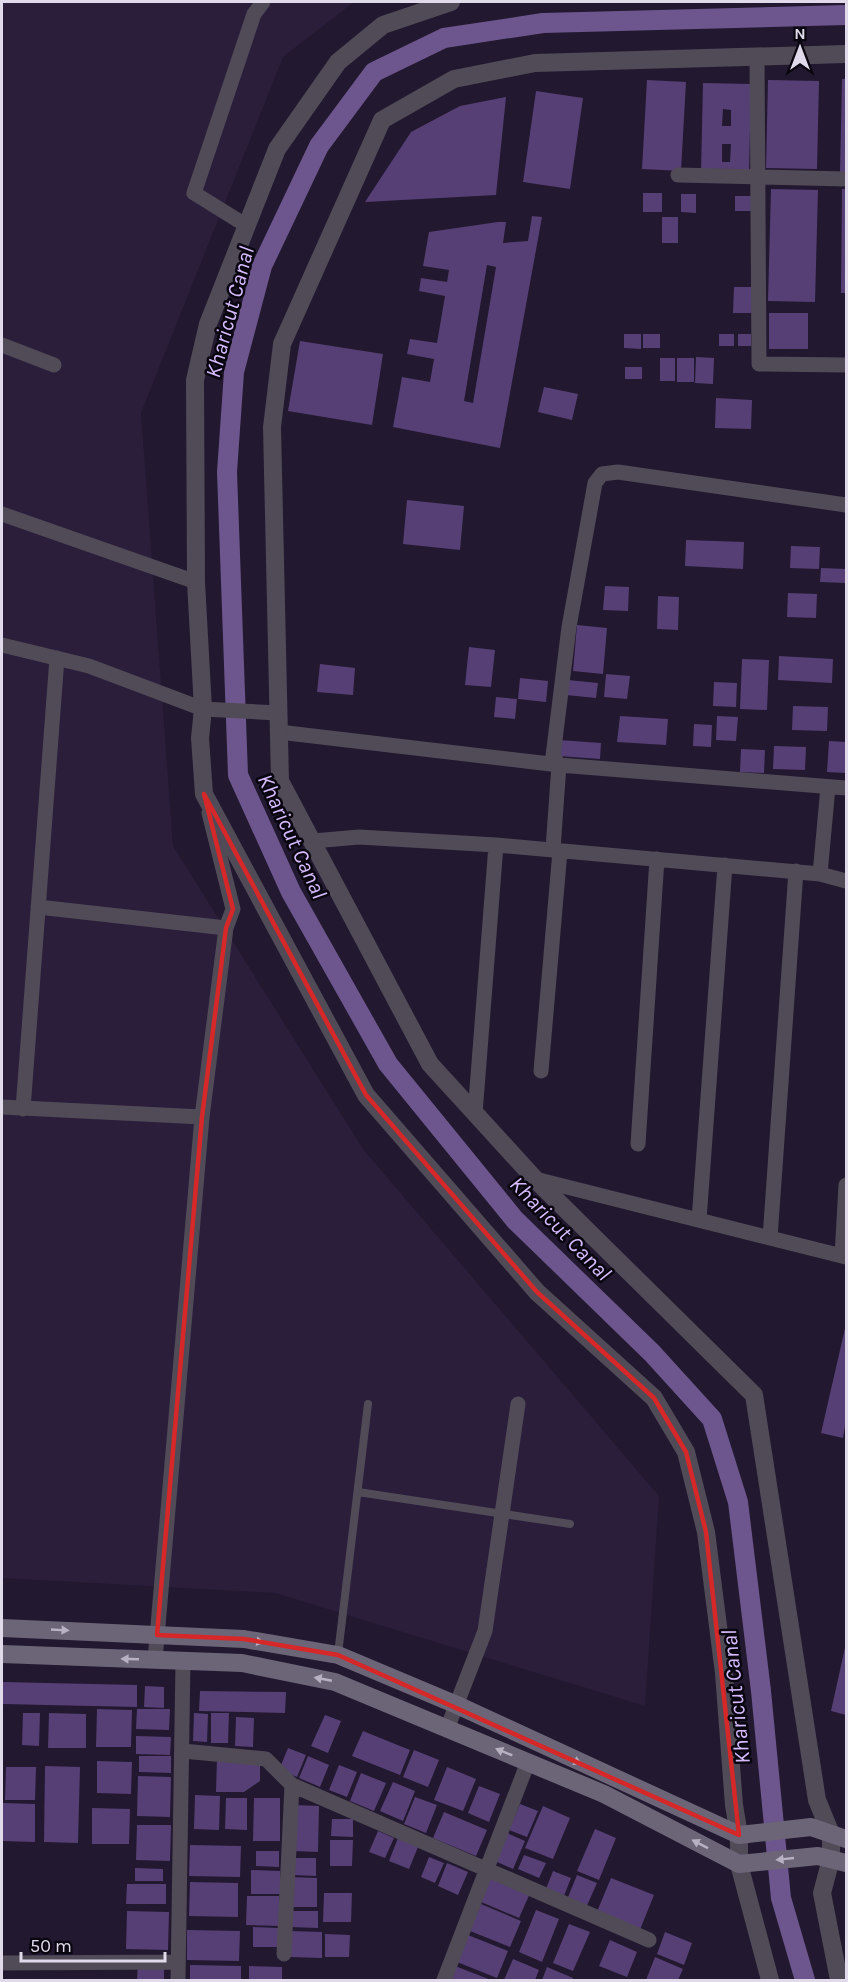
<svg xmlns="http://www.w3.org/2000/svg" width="848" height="1982" viewBox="0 0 848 1982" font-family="Karla,sans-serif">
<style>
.built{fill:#2a1e3b}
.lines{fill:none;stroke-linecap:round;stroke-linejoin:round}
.canal{stroke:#6c568d;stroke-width:20}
.building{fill:#563f75;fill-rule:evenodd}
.service{stroke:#504b57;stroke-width:8}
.minor{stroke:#504b57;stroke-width:15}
.tertiary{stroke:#504b57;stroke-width:18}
.secondary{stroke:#6c6578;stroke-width:18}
.oneway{fill:#b7b1c2}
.marked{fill:none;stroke:#d62828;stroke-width:4.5;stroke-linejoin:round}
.labels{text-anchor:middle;stroke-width:5;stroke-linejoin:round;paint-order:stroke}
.water-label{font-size:22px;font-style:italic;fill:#d6bcff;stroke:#09060f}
</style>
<rect width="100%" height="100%" fill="#22182f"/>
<!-- built -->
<path class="built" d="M2 2H354L283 57 141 413 173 846 363 1149 659 1496 645 1706 275 1593 2 1578Z"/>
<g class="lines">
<!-- canal -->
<path class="canal" d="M805 1980 781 1898 761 1691 738 1502 712 1419 652 1353 515 1220 388 1064 291 892 238 775 227 472 234 372 262 266 319 146 374 72 444 38 543 23 846 15"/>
</g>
<!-- building -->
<path class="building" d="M842 79H846V173H840Z
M647 80 686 82 681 171 642 169Z
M768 80 819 81 817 169 766 168Z
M703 83 751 84 749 173 701 172ZM723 109 731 110V126H722ZM722 144H731L730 162H722Z
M536 91 583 98 570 189 523 182Z
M506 97 496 195 365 202 411 132 460 106Z
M771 189 818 190 815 302 768 301Z
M842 189H846V293H841Z
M643 193H662V212H643Z
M681 194H696V213L681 212Z
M735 196H751V211H735Z
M532 216 542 217 500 448 393 427 402 377 430 382 434 359 407 354 410 339 437 343 445 296 419 291 421 278 447 282 449 270 423 266 429 232 498 222H506L503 243 528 241ZM487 265 496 267 473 403 464 401Z
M662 217H678V243H662Z
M734 287H752V313H733Z
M769 313H808V349H769Z
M624 334H641V349L624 348Z
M643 334H660V348H643Z
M719 334H734V346H719Z
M738 334H751V346H738Z
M300 341 383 354 372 425 288 411Z
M696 357 714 358 713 384 695 383Z
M660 358H675V381H660Z
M677 358H694V382H677Z
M625 367H642V379H625Z
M544 387 578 394 572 420 538 412Z
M716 398 752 400 751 429 715 428Z
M407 500 464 506 460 550 403 544Z
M686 540 744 542 743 569 685 566Z
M791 546 820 547 819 569 790 568Z
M821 568 846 569V583L820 582Z
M605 586 629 587 628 611 603 610Z
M788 593 817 594 816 618 787 617Z
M658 596 679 597 678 630 657 629Z
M577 625 607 628 603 674 573 671Z
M469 647 495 650 491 687 465 685Z
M779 656 833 659 832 683 778 680Z
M742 659 769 660 767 710 740 709Z
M320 664 355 668 353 695 317 692Z
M606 674 630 676 627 699 604 697Z
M520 678 548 681 546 702 518 699Z
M568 680 598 683 596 698 566 695Z
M714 682 737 683 736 707 713 706Z
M496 697 517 699 515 719 494 717Z
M793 706 828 707 827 731 792 730Z
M620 716 668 719 666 745 617 742Z
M717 716 738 717 736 741 716 740Z
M694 724 712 725 711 747 693 746Z
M559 740 601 743 600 759 558 756Z
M829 741 846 742V773L827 772Z
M774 746 806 747 805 770 773 769Z
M741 749 765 750 764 773 740 772Z
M846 1324V1420L843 1438 821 1433Z
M846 1643V1715L831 1711Z
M2 1682 137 1685V1707L2 1704Z
M145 1686 164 1687V1708L144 1707Z
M200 1691 286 1692 285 1713 199 1711Z
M97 1709 132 1710 131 1747H96Z
M137 1709H170L169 1730 136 1729Z
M23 1713H40L39 1746 22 1745Z
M49 1713 86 1714V1748H48Z
M194 1713 208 1714 207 1742 193 1741Z
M211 1713H229L228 1743H211Z
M325 1715 341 1721 328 1753 311 1746Z
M236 1717 254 1718 253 1747 235 1746Z
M363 1731 410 1750 400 1775 352 1756Z
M136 1736 171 1737 170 1755 136 1754Z
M288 1748 306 1755 297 1777 279 1770Z
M414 1750 439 1760 428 1787 403 1777Z
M139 1756H171V1773L139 1772Z
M308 1756 329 1765 320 1787 299 1778Z
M217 1759H260V1781L244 1792H216Z
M97 1761 132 1762 131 1794 97 1793Z
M339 1765 357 1772 347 1797 329 1790Z
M45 1766 80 1767 78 1843 44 1842Z
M6 1767H36L35 1800H5Z
M447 1767 476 1779 463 1811 434 1800Z
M361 1773 386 1783 374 1811 350 1801Z
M138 1776 171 1777 170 1817 137 1816Z
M393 1782 415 1791 403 1821 380 1811Z
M479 1786 500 1794 489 1822 468 1813Z
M195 1795 220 1796 219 1830 194 1829Z
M415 1797 437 1805 426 1833 404 1824Z
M226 1798H247V1830L225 1829Z
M254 1798H280V1841H253Z
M3 1803 35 1804V1842L2 1841Z
M520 1804 538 1811 527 1837 509 1830Z
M294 1805 319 1806 318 1852 293 1851Z
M543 1806 570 1818 553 1859 525 1848Z
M92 1808 130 1809 129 1844H92Z
M444 1812 487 1830 476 1856 433 1838Z
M332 1819H353V1837L331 1836Z
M137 1825H171L170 1861 136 1860Z
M595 1829 616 1838 599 1880 577 1871Z
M378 1831 394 1838 385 1858 369 1852Z
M507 1833 525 1841 513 1869 495 1861Z
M398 1838 418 1847 409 1869 389 1861Z
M330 1840H353L352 1866H330Z
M190 1845 241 1846 240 1877 189 1876Z
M256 1851H279V1867L256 1866Z
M524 1855 546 1863 539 1878 518 1869Z
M429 1857 444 1863 435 1883 421 1877Z
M293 1858H316V1876L292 1875Z
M447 1863 468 1872 458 1895 438 1886Z
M135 1868 163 1869V1881H135Z
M251 1870 280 1871V1894H251Z
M553 1871 571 1878 562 1901 544 1894Z
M492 1875 531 1891 519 1918 481 1902Z
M577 1875 597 1883 585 1910 566 1902Z
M291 1877 317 1878V1907H291Z
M611 1878 654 1895 639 1932 596 1914Z
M190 1882 238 1883V1917L189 1916Z
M127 1884H166V1904H126Z
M324 1893H352L351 1922H323Z
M247 1896H279V1926L246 1925Z
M481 1904 521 1921 510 1947 470 1931Z
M536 1910 559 1919 542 1962 519 1952Z
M127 1911 169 1912 168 1950 126 1949Z
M290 1911H318V1928L290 1927Z
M569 1924 590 1932 573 1971 553 1963Z
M253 1927 278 1928V1947H253Z
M187 1930 240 1931 239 1961 187 1960Z
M290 1931 322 1932V1958L289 1957Z
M665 1932 692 1943 684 1965 657 1954Z
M325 1934 350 1935 349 1957H325Z
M468 1935 508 1951 497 1978 457 1962Z
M610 1940 637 1952 627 1977 599 1966Z
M655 1957 683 1969 678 1980H646Z
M513 1959 539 1970 535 1980H504Z
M138 1963 164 1964V1980H137Z
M190 1965 241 1966V1980H190Z
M249 1966 282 1967V1980H249Z
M455 1966 491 1980H449Z
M547 1967 573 1978 572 1980H542Z"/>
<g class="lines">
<!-- service -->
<path class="service" d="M358 1492 570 1524
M338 1654 368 1404"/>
<!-- minor -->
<path class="minor" d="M757 57 759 364 846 365
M678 175 846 179
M247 226 194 193 254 14 263 2
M2 345 54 365
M2 514 196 582
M2 645 89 666 203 709 278 713
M279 732 559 765 846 788
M313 841 359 837 496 845 820 874 846 881
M553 849 559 765 553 756 569 627 595 483 602 474 618 472 846 505
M820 874 828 787
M38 907 226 928
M541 1071 560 851
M2 1107 202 1117
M23 1109 57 658
M475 1114 496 845
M638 1144 657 859
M535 1179 846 1257
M699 1220 725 865
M770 1238 796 871
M842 1256 846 1185
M155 1660 202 1117 226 928 233 909 209 813
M447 1729 485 1631 518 1404
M183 1751 266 1759 292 1785 649 1940
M284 1954 292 1785
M2 1963 178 1962
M178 1980 183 1661
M444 1980 528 1762"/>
<!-- tertiary -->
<path class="tertiary" d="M451 2 383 25 338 62 277 149 208 324 195 380 196 582 203 709 200 738 204 794 366 1095 537 1292 654 1398 686 1452 706 1532 724 1673 734 1805 739 1835V1864L770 1980
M839 1980 822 1893 831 1859V1834L817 1800 754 1395 535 1179 430 1064 280 781 272 427 282 344 382 120 454 79 535 63 846 54"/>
<!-- secondary -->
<path class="secondary" d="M2 1628 244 1639 338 1655 457 1705 739 1835 811 1827 846 1839
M2 1654 242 1663 335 1682 604 1794 739 1864 818 1856 846 1863"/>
</g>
<!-- one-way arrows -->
<defs><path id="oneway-solid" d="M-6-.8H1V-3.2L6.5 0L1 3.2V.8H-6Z" transform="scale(1.5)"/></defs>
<g class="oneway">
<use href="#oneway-solid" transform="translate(60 1630) rotate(3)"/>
<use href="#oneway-solid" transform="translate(255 1641) rotate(10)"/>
<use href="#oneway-solid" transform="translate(130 1659) rotate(-178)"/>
<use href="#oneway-solid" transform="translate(323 1679) rotate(-169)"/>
<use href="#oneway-solid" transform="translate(504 1752) rotate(-158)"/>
<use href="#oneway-solid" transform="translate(573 1760) rotate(25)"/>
<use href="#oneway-solid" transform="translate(700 1844) rotate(-153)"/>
<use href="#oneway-solid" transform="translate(785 1859) rotate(174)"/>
</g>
<!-- marked area -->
<path class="marked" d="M204 794 366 1095 537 1292 654 1398 686 1452 706 1532 739 1835 338 1655 244 1639 157 1635 202 1117 226 928 233 909Z"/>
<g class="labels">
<!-- water labels -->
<g class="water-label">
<text transform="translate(229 312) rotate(-75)" y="8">Kharicut Canal</text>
<text transform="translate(293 836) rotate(65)" y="8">Kharicut Canal</text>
<text transform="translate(561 1228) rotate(46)" y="8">Kharicut Canal</text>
<text transform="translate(735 1697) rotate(-96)" y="8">Kharicut Canal</text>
</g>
</g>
<!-- border -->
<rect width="848" height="1982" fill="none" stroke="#e0daea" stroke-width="6"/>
<!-- north arrow -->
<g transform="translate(800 48)" stroke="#09060f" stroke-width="4.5" paint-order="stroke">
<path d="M0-4.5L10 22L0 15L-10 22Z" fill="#e0daea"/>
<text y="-9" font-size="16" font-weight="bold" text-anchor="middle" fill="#e0daea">N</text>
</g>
<!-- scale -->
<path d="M21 1952v9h144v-9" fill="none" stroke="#e0daea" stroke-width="3"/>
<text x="30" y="1952" font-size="18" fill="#e0daea" stroke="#09060f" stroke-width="4.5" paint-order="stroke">50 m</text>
</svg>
